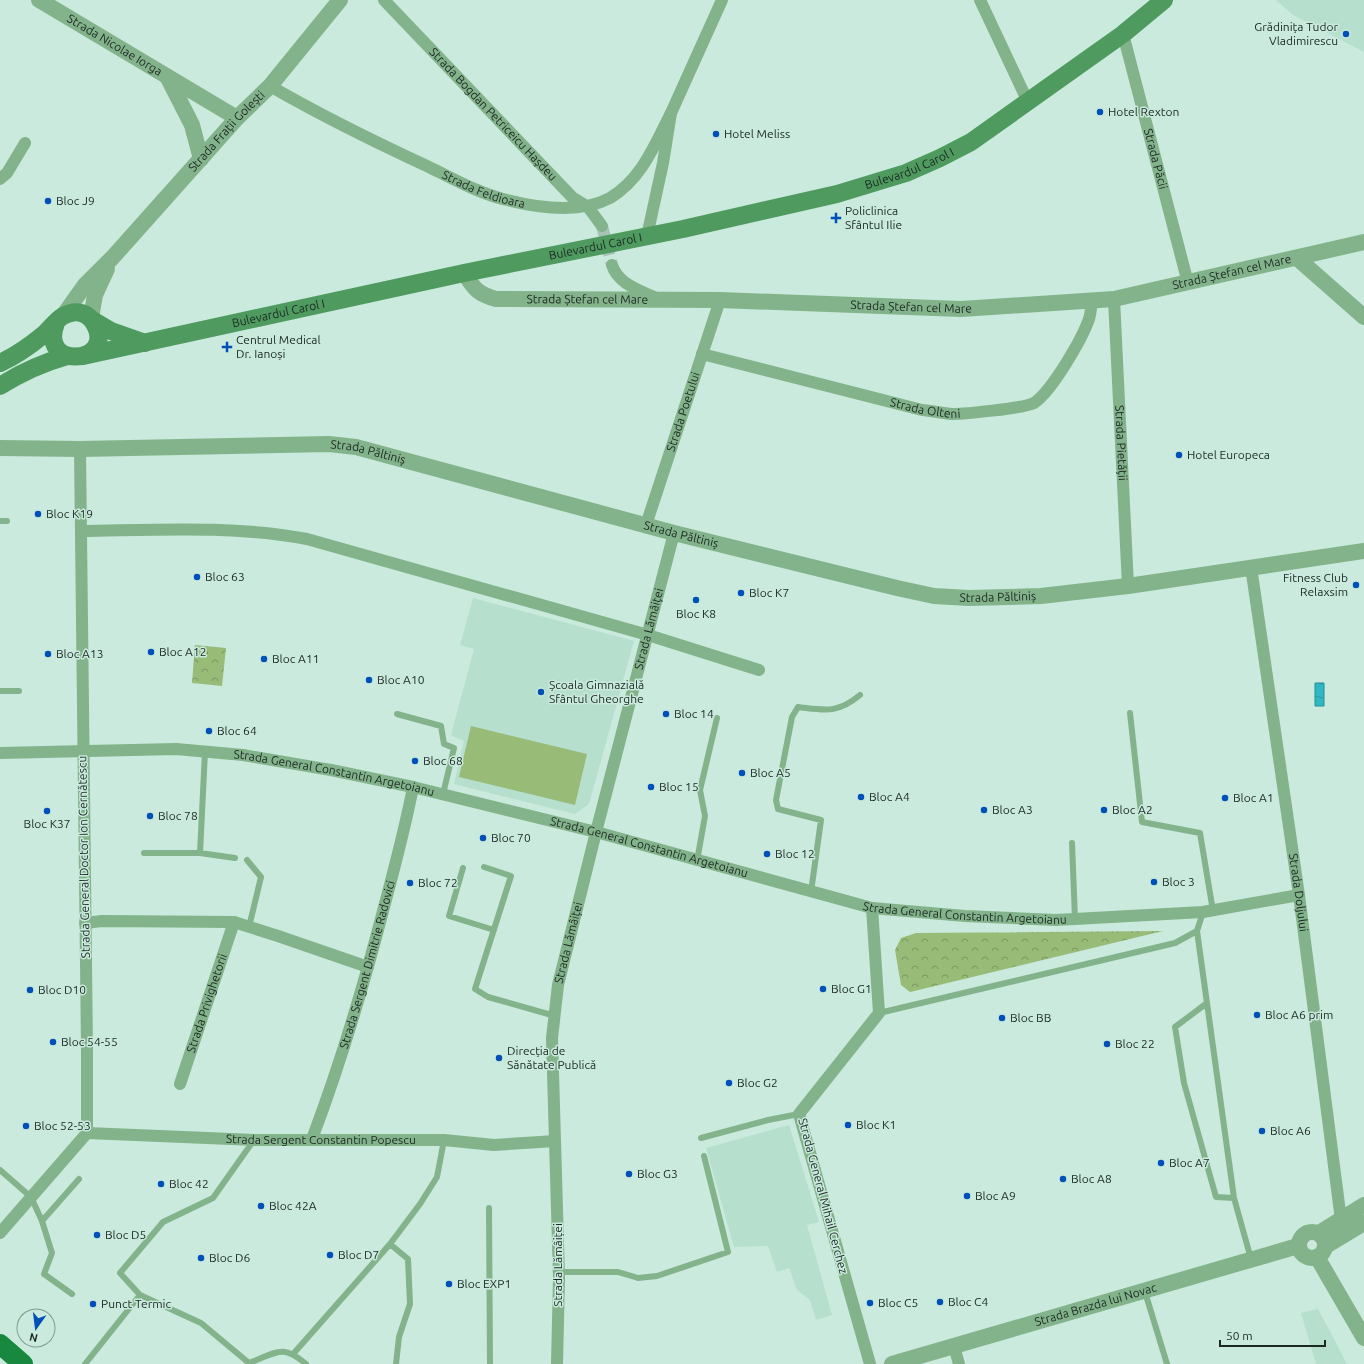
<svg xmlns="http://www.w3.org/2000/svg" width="1364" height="1364" viewBox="0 0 1364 1364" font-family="Ubuntu,sans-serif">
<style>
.built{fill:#b6dfce}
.green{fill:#99bb78}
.park{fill:url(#park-crowns)}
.water{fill:url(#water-ripples);stroke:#288d94}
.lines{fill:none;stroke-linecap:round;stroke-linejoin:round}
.minor-tunnel{stroke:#a6c3b7;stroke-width:12;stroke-dasharray:12 6;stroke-linecap:butt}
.service{stroke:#83b38a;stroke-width:6}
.minor{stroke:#83b38a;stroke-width:12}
.tertiary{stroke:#83b38a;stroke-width:16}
.secondary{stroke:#4f9a5f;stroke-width:18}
.primary{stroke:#18883e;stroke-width:20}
.poi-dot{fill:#014fb9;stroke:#c9eadc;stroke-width:1.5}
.labels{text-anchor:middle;stroke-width:3;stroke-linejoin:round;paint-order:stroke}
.poi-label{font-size:12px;fill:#1b2823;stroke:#c9eadc;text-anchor:start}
.street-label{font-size:12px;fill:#1b2823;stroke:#c9eadc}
</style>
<defs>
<pattern id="park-crowns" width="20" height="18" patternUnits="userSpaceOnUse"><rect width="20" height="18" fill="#99bb78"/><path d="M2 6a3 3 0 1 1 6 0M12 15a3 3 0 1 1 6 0" fill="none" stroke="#7c9862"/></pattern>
<pattern id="water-ripples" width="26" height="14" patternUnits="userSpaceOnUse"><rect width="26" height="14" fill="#2eb8c4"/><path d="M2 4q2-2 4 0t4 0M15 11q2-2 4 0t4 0" fill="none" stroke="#26969f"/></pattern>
</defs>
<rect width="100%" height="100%" fill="#c9eadc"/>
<!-- built -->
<path class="built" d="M1276 0H1364V52L1293 15Z
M473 598 634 641 589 804 575 814 454 784 464 741 451 735 474 649 460 645Z
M789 1125 819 1222 807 1225 832 1315 816 1320 810 1300 797 1290 789 1268 777 1272 768 1246 734 1247 706 1148Z
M1318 1309 1347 1364H1316L1301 1313Z"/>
<!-- green -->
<path class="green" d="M471 726 587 754 575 805 459 777Z"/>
<!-- park -->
<path class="park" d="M195 645 226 648 222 686 192 683Z
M1163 931 910 992 901 985 895 950 901 938 916 933Z"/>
<!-- water -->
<path class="water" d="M1315 683H1324V706H1315Z"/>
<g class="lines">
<!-- minor-tunnel -->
<path class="minor-tunnel" d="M602 226 612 265"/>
<!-- service -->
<path class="service" d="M0 521H7
M0 691H19
M1130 713 1142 822 1200 833 1213 911
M397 714 441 726 444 744 454 748 443 794
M1072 843 1075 919
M144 853H200L205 752
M200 853 235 858
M247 860 261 877 249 927
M697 861 705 816 700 790 717 718
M484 867 511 876 475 989 488 997 555 1016
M463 868 449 916 494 930
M811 892 821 820 778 809 776 800 792 717 798 707C825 710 837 714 860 695
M1197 931 1234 1198 1251 1259
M1207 1003 1175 1027 1184 1083 1216 1197 1234 1198
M879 1013 1175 943 1197 931 1203 912
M701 1138 768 1120 799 1114
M0 1170 31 1197 42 1221 52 1253 44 1274 72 1294
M489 1208 490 1364
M42 1221 79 1179
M390 1244 408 1259 410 1304 399 1337 396 1364
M559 1272H618L638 1278 657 1276 728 1252 704 1156
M1145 1292 1167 1364
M140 1295 201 1323 249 1363C276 1353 282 1343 306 1364
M294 1353 390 1244 420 1204 437 1177 444 1140
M85 1364 140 1295 120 1273 163 1222 213 1198 254 1140"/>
<!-- minor -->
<g class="minor">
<path id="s1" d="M384 0 572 197 588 207 602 226"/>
<path d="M980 0 1028 102"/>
<path id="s2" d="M1123 34 1188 283"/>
<path id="s3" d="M270 86C322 116 375 142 429 167 454 179 480 194 507 200 539 208 580 214 610 198 642 179 655 144 671 113"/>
<path d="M0 179 7 173 25 143"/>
<path d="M647 236 663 163 671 113 722 0"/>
<path d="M612 265C618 284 639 290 656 298"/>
<path id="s4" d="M1114 299 1128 586"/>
<path id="s5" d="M702 354 922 410C932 411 942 413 952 414 965 414 1025 408 1034 403 1052 391 1082 339 1089 319 1091 313 1091 306 1092 300"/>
<path id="s6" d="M646 525 720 300"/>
<path d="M81 531C156 530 233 525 307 539L648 635 759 670"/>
<path id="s7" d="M1251 567 1299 895 1341 1220"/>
<path id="s8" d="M0 753 176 749 243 755 331 770 413 787 596 832 872 908 965 916 1056 920 1203 912 1299 895"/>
<path d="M85 923 102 921 234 922 278 936 368 967"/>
<path id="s9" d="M180 1084 234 922"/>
<path id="s10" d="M87 1133 255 1140H444L494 1145 555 1141"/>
<path id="s11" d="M312 1139C340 1065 363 988 383 911 394 870 405 829 413 787"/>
<path d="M0 1233 87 1133V1049L80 449"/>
<path d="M954 1346 959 1364"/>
<path id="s12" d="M557 1364 559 1278 552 1038 558 985 596 832 674 533"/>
<path d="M870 1364 799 1114 879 1013 872 908"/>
</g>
<!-- tertiary -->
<g class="tertiary">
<path id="s13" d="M39 0 237 118"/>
<path d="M168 78 192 125 201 159"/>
<path d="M1297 258 1364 317"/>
<path id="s14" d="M464 273C474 288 477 294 496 299L720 300 961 309 1114 299 1364 242"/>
<path id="s15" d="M63 316 85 285 113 257 237 118 270 86 340 0"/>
<path d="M91 318 95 295 107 269"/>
<path id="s16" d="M0 448 80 449 329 444 356 447 674 533 897 588 934 596 969 598 1041 596 1128 586 1364 551"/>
<circle cx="1312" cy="1245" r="13"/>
<path d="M1319 1233 1364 1205"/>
<path d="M1326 1246 1364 1223"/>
<path d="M1317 1257 1364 1338"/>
<path id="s17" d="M892 1364 1298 1246"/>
</g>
<!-- secondary -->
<g class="secondary">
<path d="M94 321 111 331 145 343"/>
<path id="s18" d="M83 356 464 273 683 229 837 194 906 173 940 158 971 142 1123 34 1164 0"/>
<path d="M0 363C15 356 31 345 43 335 50 329 56 320 63 316 69 313 75 311 81 313 89 315 93 320 96 327 113 364 38 370 56 323"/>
<path d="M0 386C22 372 42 363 67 356"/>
</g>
<!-- primary -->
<path class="primary" d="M0 1344 23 1364"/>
</g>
<!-- markers -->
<g class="poi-dot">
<circle cx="1346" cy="34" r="4"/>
<circle cx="1100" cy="112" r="4"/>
<circle cx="716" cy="134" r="4"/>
<circle cx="48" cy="201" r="4"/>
<path d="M834 212h4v4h4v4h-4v4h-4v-4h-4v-4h4z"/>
<path d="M225 341h4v4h4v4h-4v4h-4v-4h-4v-4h4z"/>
<circle cx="1179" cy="455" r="4"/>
<circle cx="38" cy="514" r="4"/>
<circle cx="197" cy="577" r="4"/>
<circle cx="1356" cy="585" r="4"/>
<circle cx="741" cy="593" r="4"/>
<circle cx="696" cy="600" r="4"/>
<circle cx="151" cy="652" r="4"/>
<circle cx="48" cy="654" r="4"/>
<circle cx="264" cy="659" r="4"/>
<circle cx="369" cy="680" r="4"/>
<circle cx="541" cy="692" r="4"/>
<circle cx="666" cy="714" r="4"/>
<circle cx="209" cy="731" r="4"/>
<circle cx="415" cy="761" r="4"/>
<circle cx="742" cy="773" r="4"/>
<circle cx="651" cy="787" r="4"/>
<circle cx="861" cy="797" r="4"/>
<circle cx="1225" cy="798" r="4"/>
<circle cx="984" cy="810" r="4"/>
<circle cx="1104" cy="810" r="4"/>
<circle cx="47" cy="811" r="4"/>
<circle cx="150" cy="816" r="4"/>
<circle cx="483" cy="838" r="4"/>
<circle cx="767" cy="854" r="4"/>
<circle cx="1154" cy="882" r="4"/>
<circle cx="410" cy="883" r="4"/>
<circle cx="823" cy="989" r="4"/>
<circle cx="30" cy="990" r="4"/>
<circle cx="1257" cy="1015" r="4"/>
<circle cx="1002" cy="1018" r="4"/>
<circle cx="53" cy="1042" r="4"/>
<circle cx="1107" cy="1044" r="4"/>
<circle cx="499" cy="1058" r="4"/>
<circle cx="729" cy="1083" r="4"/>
<circle cx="848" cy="1125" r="4"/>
<circle cx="26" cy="1126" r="4"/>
<circle cx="1262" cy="1131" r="4"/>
<circle cx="1161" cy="1163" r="4"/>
<circle cx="629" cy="1174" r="4"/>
<circle cx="1063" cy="1179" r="4"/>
<circle cx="161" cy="1184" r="4"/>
<circle cx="967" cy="1196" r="4"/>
<circle cx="261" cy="1206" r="4"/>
<circle cx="97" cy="1235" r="4"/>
<circle cx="330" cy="1255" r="4"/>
<circle cx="201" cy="1258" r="4"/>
<circle cx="449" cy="1284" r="4"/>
<circle cx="940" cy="1302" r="4"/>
<circle cx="870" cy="1303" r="4"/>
<circle cx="93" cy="1304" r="4"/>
</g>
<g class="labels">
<!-- poi labels -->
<g class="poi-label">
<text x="1338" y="31" text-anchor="end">Grădinița Tudor<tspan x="1338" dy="14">Vladimirescu</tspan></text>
<text x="1108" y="116">Hotel Rexton</text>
<text x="724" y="138">Hotel Meliss</text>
<text x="56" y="205">Bloc J9</text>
<text x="845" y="215">Policlinica<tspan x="845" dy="14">Sfântul Ilie</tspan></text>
<text x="236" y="344">Centrul Medical<tspan x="236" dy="14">Dr. Ianoși</tspan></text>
<text x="1187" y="459">Hotel Europeca</text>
<text x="46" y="518">Bloc K19</text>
<text x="205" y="581">Bloc 63</text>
<text x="1348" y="582" text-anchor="end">Fitness Club<tspan x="1348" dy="14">Relaxsim</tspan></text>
<text x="749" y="597">Bloc K7</text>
<text x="696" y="618" text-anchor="middle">Bloc K8</text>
<text x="159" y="656">Bloc A12</text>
<text x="56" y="658">Bloc A13</text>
<text x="272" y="663">Bloc A11</text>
<text x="377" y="684">Bloc A10</text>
<text x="549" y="689">Școala Gimnazială<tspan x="549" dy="14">Sfântul Gheorghe</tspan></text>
<text x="674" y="718">Bloc 14</text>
<text x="217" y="735">Bloc 64</text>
<text x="423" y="765">Bloc 68</text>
<text x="750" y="777">Bloc A5</text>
<text x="659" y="791">Bloc 15</text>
<text x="869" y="801">Bloc A4</text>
<text x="1233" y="802">Bloc A1</text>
<text x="992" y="814">Bloc A3</text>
<text x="1112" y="814">Bloc A2</text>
<text x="158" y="820">Bloc 78</text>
<text x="47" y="828" text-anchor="middle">Bloc K37</text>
<text x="491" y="842">Bloc 70</text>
<text x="775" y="858">Bloc 12</text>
<text x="1162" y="886">Bloc 3</text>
<text x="418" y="887">Bloc 72</text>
<text x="831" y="993">Bloc G1</text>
<text x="38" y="994">Bloc D10</text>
<text x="1265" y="1019">Bloc A6 prim</text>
<text x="1010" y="1022">Bloc BB</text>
<text x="61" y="1046">Bloc 54-55</text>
<text x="1115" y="1048">Bloc 22</text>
<text x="507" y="1055">Direcția de<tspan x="507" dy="14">Sănătate Publică</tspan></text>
<text x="737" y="1087">Bloc G2</text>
<text x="856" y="1129">Bloc K1</text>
<text x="34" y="1130">Bloc 52-53</text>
<text x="1270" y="1135">Bloc A6</text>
<text x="1169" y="1167">Bloc A7</text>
<text x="637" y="1178">Bloc G3</text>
<text x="1071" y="1183">Bloc A8</text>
<text x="169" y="1188">Bloc 42</text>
<text x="975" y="1200">Bloc A9</text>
<text x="269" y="1210">Bloc 42A</text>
<text x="105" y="1239">Bloc D5</text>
<text x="338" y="1259">Bloc D7</text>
<text x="209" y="1262">Bloc D6</text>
<text x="457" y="1288">Bloc EXP1</text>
<text x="948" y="1306">Bloc C4</text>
<text x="878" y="1307">Bloc C5</text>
<text x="101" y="1308">Punct Termic</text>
</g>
<!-- street labels -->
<g class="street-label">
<text dy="4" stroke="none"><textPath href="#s13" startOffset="88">Strada Nicolae Iorga</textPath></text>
<text dy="4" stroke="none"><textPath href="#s1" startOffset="158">Strada Bogdan Petriceicu Hașdeu</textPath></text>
<text dy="4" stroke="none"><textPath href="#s15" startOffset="247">Strada Frații Golești</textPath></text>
<text dy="4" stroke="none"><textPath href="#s2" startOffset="129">Strada Păcii</textPath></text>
<text dy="4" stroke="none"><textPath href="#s18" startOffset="848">Bulevardul Carol I</textPath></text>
<text dy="4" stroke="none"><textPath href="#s3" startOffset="238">Strada Feldioara</textPath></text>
<text dy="4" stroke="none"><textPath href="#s18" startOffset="524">Bulevardul Carol I</textPath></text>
<text dy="4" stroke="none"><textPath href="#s14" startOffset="782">Strada Ștefan cel Mare</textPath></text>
<text dy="4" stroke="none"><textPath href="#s14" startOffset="134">Strada Ștefan cel Mare</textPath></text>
<text dy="4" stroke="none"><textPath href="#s14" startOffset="458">Strada Ștefan cel Mare</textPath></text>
<text dy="4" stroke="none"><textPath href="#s18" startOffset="200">Bulevardul Carol I</textPath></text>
<text dy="4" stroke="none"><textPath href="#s5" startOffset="230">Strada Olteni</textPath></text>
<text dy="4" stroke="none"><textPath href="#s6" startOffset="119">Strada Poetului</textPath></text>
<text dy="4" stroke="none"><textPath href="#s4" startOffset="144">Strada Pietății</textPath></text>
<text dy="4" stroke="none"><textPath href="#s16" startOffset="369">Strada Păltiniș</textPath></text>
<text dy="4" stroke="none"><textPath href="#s16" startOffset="693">Strada Păltiniș</textPath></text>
<text dy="4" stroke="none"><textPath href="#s16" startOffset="1017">Strada Păltiniș</textPath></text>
<text dy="4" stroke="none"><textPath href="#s12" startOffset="747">Strada Lămâiței</textPath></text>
<text dy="4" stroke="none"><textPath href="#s8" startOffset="336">Strada General Constantin Argetoianu</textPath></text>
<text dy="4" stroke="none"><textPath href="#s8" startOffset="660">Strada General Constantin Argetoianu</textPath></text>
<text transform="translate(84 857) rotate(-91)" y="4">Strada General Doctor Ion Cernătescu</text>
<text dy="4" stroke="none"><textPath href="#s7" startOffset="329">Strada Doljului</textPath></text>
<text dy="4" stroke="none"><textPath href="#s8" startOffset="984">Strada General Constantin Argetoianu</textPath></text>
<text dy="4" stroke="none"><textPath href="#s12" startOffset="423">Strada Lămâiței</textPath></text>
<text dy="4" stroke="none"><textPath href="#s11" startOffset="183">Strada Sergent Dimitrie Radovici</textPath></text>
<text dy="4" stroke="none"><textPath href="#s9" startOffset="85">Strada Privighetorii</textPath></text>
<text dy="4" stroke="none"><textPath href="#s10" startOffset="234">Strada Sergent Constantin Popescu</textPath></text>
<text transform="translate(823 1196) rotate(75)" y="4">Strada General Mihail Cerchez</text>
<text transform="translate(558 1265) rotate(-90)" y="4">Strada Lămâiței</text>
<text dy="4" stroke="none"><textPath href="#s17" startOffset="212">Strada Brazda lui Novac</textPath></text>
</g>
</g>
<!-- north arrow -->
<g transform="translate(36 1328) rotate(194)"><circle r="19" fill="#c9eadc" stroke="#839c92"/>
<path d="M0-3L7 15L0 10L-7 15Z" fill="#014fb9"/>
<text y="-6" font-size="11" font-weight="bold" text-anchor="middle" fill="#1b2823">N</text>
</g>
<!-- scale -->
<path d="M1220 1340v6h105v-6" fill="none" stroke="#1b2823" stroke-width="2"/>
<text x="1226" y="1340" font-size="12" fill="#1b2823" stroke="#c9eadc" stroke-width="3" paint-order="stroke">50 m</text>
</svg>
